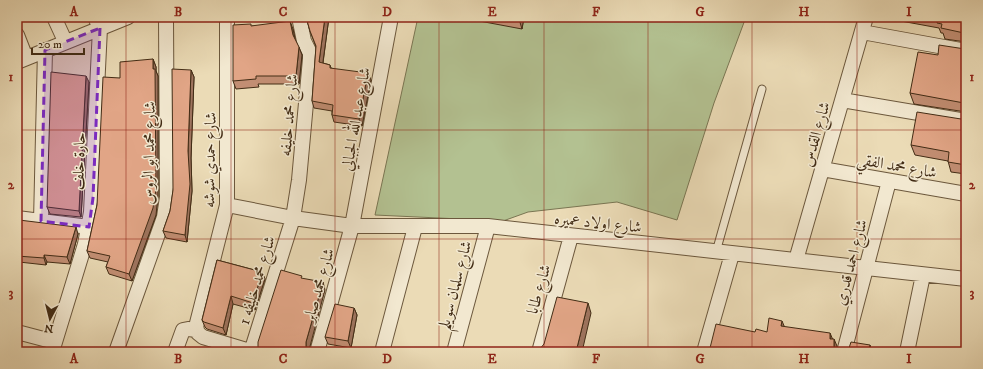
<svg xmlns="http://www.w3.org/2000/svg" width="983" height="369" viewBox="0 0 983 369" font-family="'IM FELL DW Pica',Amiri,serif">
<style>
.green{fill:#b3c191;stroke:#7a7653}
.lines{fill:none;stroke-linecap:round;stroke-linejoin:round}
.lane-casing{stroke:#6c583d;stroke-width:9}
.street-casing{stroke:#6c583d;stroke-width:16}
.lane{stroke:#f2e8d0;stroke-width:7}
.street{stroke:#f2e8d0;stroke-width:14}
.wall{fill:#c28e73;stroke:#422c15}
.shaded-wall{fill:#9e745e;stroke:#422c15}
.building{fill:#e1a586;stroke:#422c15}
.marked{fill:#7b2cbf;fill-opacity:0.2;stroke:#7b2cbf;stroke-width:3;stroke-dasharray:8 5;stroke-linejoin:round}
.grid{fill:none;stroke:#8f2418;stroke-width:1;stroke-opacity:0.55}
.labels{text-anchor:middle;stroke-width:3;stroke-linejoin:round;paint-order:stroke}
.street-label{font-size:16px;fill:#422c15;stroke:#f2e8d0}
.neatline{fill:none;stroke:#8f2418;stroke-width:1.5}
.grid-label{font-size:13px;text-anchor:middle;font-weight:bold;fill:#8f2418}
</style>
<rect width="100%" height="100%" fill="#ebdbb6"/>
<filter id="stains"><feTurbulence type="fractalNoise" baseFrequency=".005" numOctaves="4"/><feColorMatrix values="0 0 0 0 .2 0 0 0 0 .09 0 0 0 0 .02 0 0 0 .5 -.17"/></filter>
<radialGradient id="worn" r=".72"><stop offset=".6" stop-color="#630" stop-opacity="0"/><stop offset="1" stop-color="#630" stop-opacity=".3"/></radialGradient>
<!-- green -->
<path class="green" d="M418 17H746L714 103 677 220 617 202 528 212 503 221 375 215Z"/>
<g class="lines">
<defs>
<path id="lane" d="M716 252 762 89"/>
<path id="street" d="M54 17 65 41
M227 17V205L196 327 198 333 203 337 253 352
M862 32 966 51
M17 35 26 58
M17 62 128 17
M842 100 966 121
M822 169 966 194
M227 205 293 218 352 226H488L966 279
M17 218 89 227
M41 221 45 50
M796 260 866 17
M17 332 55 342
M52 352 85 244 91 212 100 28 95 17
M116 352 164 217 167 197 166 17
M175 352 183 330 188 329 197 330
M251 352 293 218 299 180 310 59V53L304 41 299 17
M317 352 352 226 391 17
M382 352 415 227
M454 352 488 226
M539 352 571 236
M704 352 732 254
M844 352 889 181
M907 352 923 275"/>
</defs>
<!-- lane casing -->
<use href="#lane" class="lane-casing"/>
<!-- street casing -->
<use href="#street" class="street-casing"/>
<!-- lane -->
<use href="#lane" class="lane"/>
<!-- street -->
<use href="#street" class="street"/>
</g>
<!-- wall -->
<path class="wall" d="M306 17H329L323 63 330 65 331 68 371 80 362 126 334 122 332 115V111L314 108 312 101 316 47 310 31Z
M458 17H524L522 29Z
M879 17H966V42L945 39 943 33H941L939 28Z
M252 26 293 29 295 40 302 55 299 84H258L259 87 236 89 233 81Z
M966 48V112L914 104 910 93 938 55 965 49Z
M153 59 156 67V71L158 76V196L156 215 132 281 109 274 106 267 108 262 90 258 87 251 97 205 120 78Z
M191 70 194 77 191 158 192 191 187 242 166 238 163 231 170 211Z
M89 82 81 217 50 214 47 207Z
M966 117V174L951 172 948 161 915 155 911 145 961 119Z
M78 234 70 264 47 262 46 265 19 262 17 258V243Z
M217 260 262 272 265 279 255 310 233 304 226 335 207 329 205 327 202 320Z
M354 308 357 315 351 348 328 344 325 337Z"/>
<!-- shaded-wall -->
<path class="shaded-wall" d="M325 17H329L322 69 319 62Z
M519 17H524L522 29 519 19Z
M290 21 293 29 296 43 293 35Z
M299 47 302 55 299 84 296 76Z
M153 59 156 67V71L158 76V196L156 215 132 281 129 274 153 69Z
M191 70 194 77 191 158 192 191 187 242 185 235Z
M368 73 371 80 362 126 359 119Z
M86 76 89 82 81 217 79 211Z
M76 227 78 234 70 264 67 257Z
M44 255 47 262 46 265 44 258Z
M17 262 20 270 17 291Z
M262 272 265 279 255 310 253 303Z
M323 282 325 290 309 350 306 347V342Z
M231 296 233 304 226 335 223 328Z
M588 303 591 313 582 352H576Z
M354 308 357 315 351 348 348 341Z
M782 321 785 328 781 326Z
M830 333 833 340 830 339Z
M834 339 837 346 836 352 834 348Z
M870 345 872 351V352H868Z"/>
<!-- building -->
<path class="building" d="M306 17H325L319 62 330 65V68L368 73 359 119 332 115 333 105 312 101 316 46 310 31Z
M506 17H519V19Z
M933 17H966V34L964 33 941 28 942 24 937 23 938 18Z
M290 21 293 35 299 47 296 76H256V79L233 81V25L251 24V26Z
M939 45 965 49 966 48V104L964 103 910 93 918 52 938 55Z
M153 59V69H155L156 189 153 208 129 274 106 267 110 256 87 251 97 205 103 77 120 78V62Z
M172 69 191 70 188 151 190 184 185 235 163 231 170 211 173 190Z
M51 72 86 76 79 211 47 207Z
M917 112 961 119 966 117V165L948 162 949 152 911 145Z
M19 220 76 227 67 257 44 255V258L17 256V243Z
M217 260 262 272 253 303 231 296 223 328 204 322 202 320Z
M281 270 302 276 301 278 323 282 306 342V347L310 352H253L258 347V342Z
M557 297 588 303 576 352H538L539 350 544 344Z
M335 304 354 308 348 341 325 337Z
M769 318 782 321 781 326 830 333V339H834V348L838 352H706L710 348 716 324 755 332 756 329 767 332Z
M851 342 870 345 868 352H845L848 351Z
M240 350 248 352H240Z"/>
<!-- marked area -->
<path class="marked" d="M100 28 93 198 89 227 41 221 45 50Z"/>
<!-- grid -->
<path class="grid" d="M126 17V352M231 17V352M335 17V352M439 17V352M544 17V352M648 17V352M752 17V352M857 17V352M17 130H966M17 239H966"/>
<g class="labels">
<!-- street labels -->
<g class="street-label">
<text transform="translate(288 115) rotate(-85)" y="6">شارع محمد خليفه</text>
<text transform="translate(355 119) rotate(-80)" y="6">شارع عبد الله الجبالي</text>
<text transform="translate(815 134) rotate(-74)" y="6">شارع القدس</text>
<text transform="translate(148 153) rotate(-89)" y="6">شارع محمد ابو الروس</text>
<text transform="translate(209 160) rotate(-89)" y="6">شارع حمدي شوشه</text>
<text transform="translate(78 161) rotate(-88)" y="6">حارة خلف</text>
<text transform="translate(897 165) rotate(10)" y="6">شارع محمد الفقي</text>
<text transform="translate(598 222) rotate(6)" y="6">شارع اولاد عميره</text>
<text transform="translate(850 262) rotate(-75)" y="6">شارع احمد قدري</text>
<text transform="translate(256 280) rotate(-73)" y="6">شارع محمد خليفه 1</text>
<text transform="translate(318 285) rotate(-74)" y="6">شارع محمد صابر</text>
<text transform="translate(454 285) rotate(-75)" y="6">شارع سلمان سويلم</text>
<text transform="translate(538 289) rotate(-74)" y="6">شارع طابا</text>
</g>
</g>
<!-- margin -->
<rect width="983" height="369" fill="none" stroke="#ebdbb6" stroke-width="44"/>
<!-- north arrow -->
<g transform="translate(50 319) rotate(187)" stroke="#f2e8d0" stroke-width="3" paint-order="stroke">
<path d="M0-3L7 15L0 10L-7 15Z" fill="#422c15"/>
<text y="-6" font-size="11" font-weight="bold" text-anchor="middle" fill="#422c15">N</text>
</g>
<!-- scale -->
<path d="M32 48v6h52v-6" fill="none" stroke="#422c15" stroke-width="2"/>
<text x="38" y="48" font-size="12" fill="#422c15" stroke="#f2e8d0" stroke-width="3" paint-order="stroke">20 m</text>
<rect x="22" y="22" width="939" height="325" class="neatline"/>
<g class="grid-label">
<text x="74" y="16">A</text>
<text x="178" y="16">B</text>
<text x="283" y="16">C</text>
<text x="387" y="16">D</text>
<text x="492" y="16">E</text>
<text x="596" y="16">F</text>
<text x="700" y="16">G</text>
<text x="804" y="16">H</text>
<text x="909" y="16">I</text>
<text x="11" y="81">1</text>
<text x="972" y="81">1</text>
<text x="11" y="189">2</text>
<text x="972" y="189">2</text>
<text x="11" y="297">3</text>
<text x="972" y="297">3</text>
<text x="74" y="363">A</text>
<text x="178" y="363">B</text>
<text x="283" y="363">C</text>
<text x="387" y="363">D</text>
<text x="492" y="363">E</text>
<text x="596" y="363">F</text>
<text x="700" y="363">G</text>
<text x="804" y="363">H</text>
<text x="909" y="363">I</text>
</g>
<rect width="100%" height="100%" filter="url(#stains)"/>
<rect width="100%" height="100%" fill="url(#worn)"/>
</svg>
